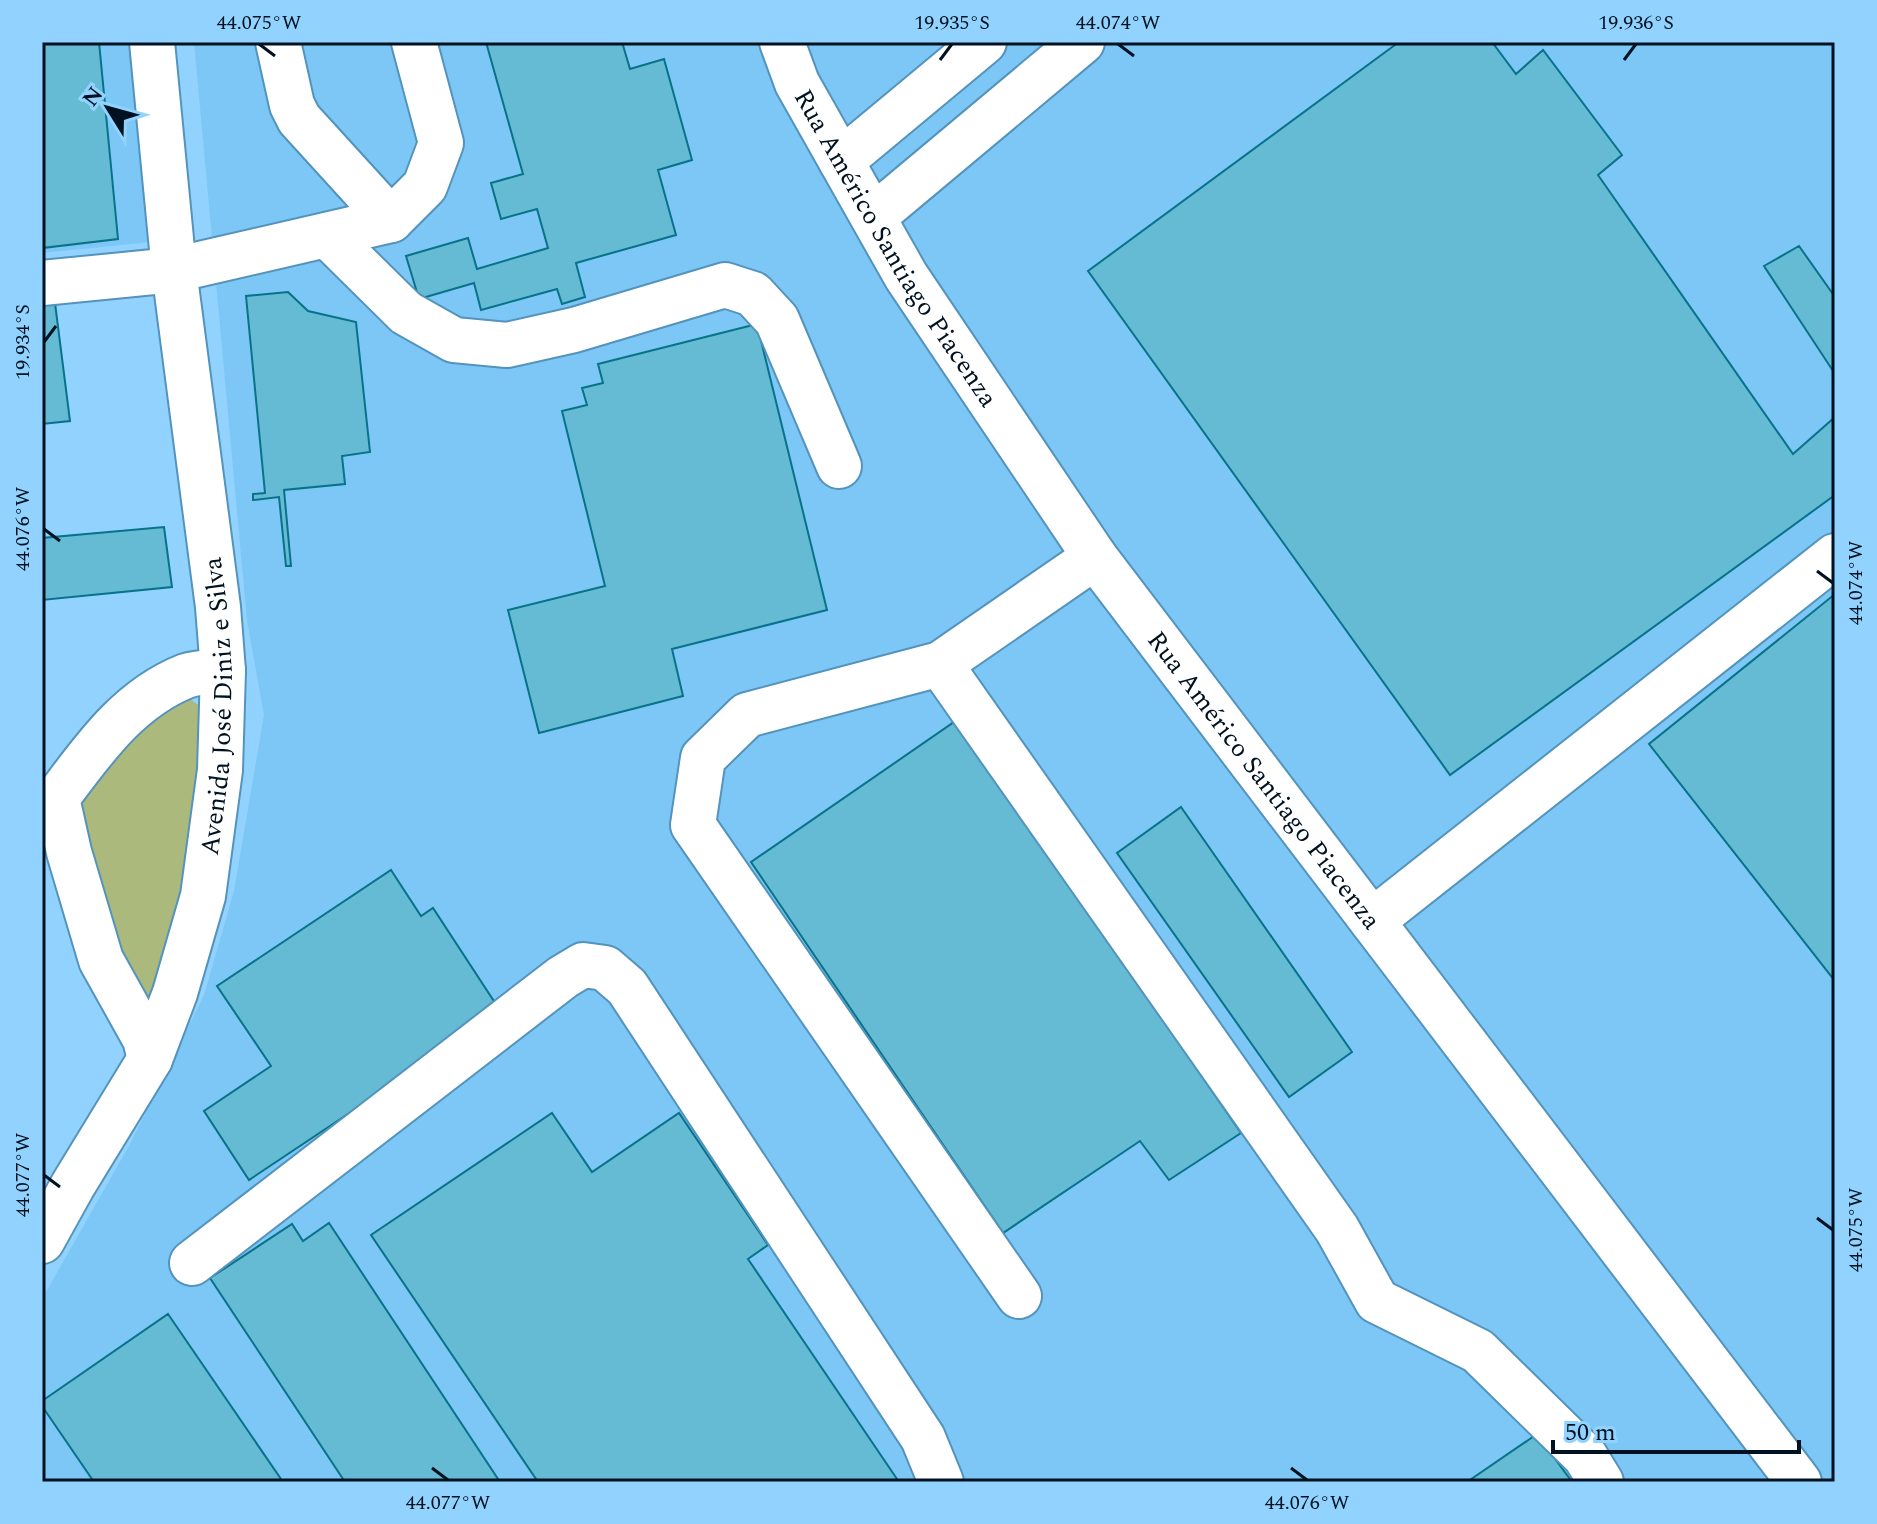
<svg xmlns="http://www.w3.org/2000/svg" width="1877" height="1524" viewBox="0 0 1877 1524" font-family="Spectral,serif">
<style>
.built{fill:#7dc7f7}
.green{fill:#acb97d}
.building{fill:#65bbd3;stroke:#077289;stroke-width:2}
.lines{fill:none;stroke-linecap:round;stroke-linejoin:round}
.minor-casing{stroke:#5393bc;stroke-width:48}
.minor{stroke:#fff;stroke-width:44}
.ticks{fill:none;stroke:#001221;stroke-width:3}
.labels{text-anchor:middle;stroke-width:7;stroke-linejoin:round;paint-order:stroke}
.street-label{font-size:26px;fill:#001221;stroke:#91d3fe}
.neatline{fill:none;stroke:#001221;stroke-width:3}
.ticks-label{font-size:20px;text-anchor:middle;fill:#001221}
</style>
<rect width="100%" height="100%" fill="#91d3fe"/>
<!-- built -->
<path class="built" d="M42 42H132L160 241 42 253Z
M194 42H1835V1482H42V1299L130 1144 204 995 234 891 264 715 247 621Z"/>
<!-- green -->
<path class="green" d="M184 695 207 711 196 861 171 963 149 1001 101 918 83 853 82 804 97 763Z"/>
<!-- building -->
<path class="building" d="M42 42H99L118 239 42 248Z
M486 42H622L630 69 664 59 692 160 658 170 676 235 576 263 585 297 562 304 557 289 481 310 474 283 419 299 406 256 468 238 477 269 548 248 537 209 501 219 491 183 523 174Z
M1399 42H1492L1516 74 1543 50 1622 155 1598 175 1793 454 1835 417V495L1450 775 1088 271Z
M1799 246 1835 297V374L1764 266Z
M288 292 308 311 356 322 370 452 342 456 345 484 284 490 291 566H286L279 497 253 500V494L265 493 246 296Z
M55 303 70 421 42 424V304Z
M757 324 827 610 672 649 683 696 539 733 508 610 605 586 562 411 587 405 582 388 603 383 598 364Z
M164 527 172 587 42 600V538Z
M1835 594V981L1649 744Z
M957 720 1241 1133 1169 1180 1140 1141 1003 1233 751 862Z
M1181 807 1352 1052 1289 1097 1117 853Z
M391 870 421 916 433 908 501 1012 249 1180 204 1111 271 1066 217 986Z
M552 1113 592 1172 679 1113 768 1245 748 1259 899 1482H538L371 1235Z
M329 1223 500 1482H345L210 1278 292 1224 303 1241Z
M168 1314 283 1482H94L42 1406V1401Z
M1537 1434 1572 1482H1467Z"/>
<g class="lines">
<defs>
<g id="minor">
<path d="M278 42 292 105 299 119 391 220"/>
<path id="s1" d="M782 42 797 83 906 276 1095 557 1799 1482"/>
<path d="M841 161 984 42"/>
<path d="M873 217 1082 42"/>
<path d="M327 235 406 313 454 340 507 345 574 330 725 285 753 294 777 320 839 466"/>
<path d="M42 283 174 270 391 220 425 186 441 143 414 42"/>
<path d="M940 664 1337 1229 1377 1301 1478 1351 1585 1456 1601 1482"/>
<path d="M1372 921 1835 556"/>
<path d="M150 1059 145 1039 101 960 69 852 57 798C93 750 128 699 186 676 197 672 212 672 223 671"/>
<path id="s2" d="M42 1241 73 1185 150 1059 175 993 203 896 220 770 223 671 218 607 174 270 152 42"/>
<path d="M192 1263 563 977 583 965 605 968 627 987 923 1438 941 1482"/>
<path d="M1019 1296 693 825 703 758 747 715 940 664 1095 557"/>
</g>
</defs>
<!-- minor casing -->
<use href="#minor" class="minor-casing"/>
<!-- minor -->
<use href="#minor" class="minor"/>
</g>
<!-- ticks -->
<path class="ticks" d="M259 44 275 56M1118 44 1134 56M940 60 952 44M1624 60 1636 44M44 342 56 326M44 529 60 541M1817 571 1833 583M44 1175 60 1187M1817 1218 1833 1230M432 1468 448 1480M1291 1468 1307 1480"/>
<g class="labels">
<!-- street labels -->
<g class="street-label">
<text dy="9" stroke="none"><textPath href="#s1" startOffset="236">Rua Américo Santiago Piacenza</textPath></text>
<text dy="9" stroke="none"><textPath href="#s2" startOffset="574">Avenida José Diniz e Silva</textPath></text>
<text dy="9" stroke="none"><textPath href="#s1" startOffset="884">Rua Américo Santiago Piacenza</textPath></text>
</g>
</g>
<!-- border -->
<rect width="1877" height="1524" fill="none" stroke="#91d3fe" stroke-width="88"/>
<!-- north arrow -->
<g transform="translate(108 108) rotate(307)" stroke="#91d3fe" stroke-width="6" paint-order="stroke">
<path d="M0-6L14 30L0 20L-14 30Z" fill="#001221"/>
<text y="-12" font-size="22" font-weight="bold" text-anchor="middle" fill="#001221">N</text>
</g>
<!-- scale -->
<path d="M1553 1440v12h246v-12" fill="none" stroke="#001221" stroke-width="4"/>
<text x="1565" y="1440" font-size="24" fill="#001221" stroke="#91d3fe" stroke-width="6" paint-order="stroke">50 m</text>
<rect x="44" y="44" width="1789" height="1436" class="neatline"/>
<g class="ticks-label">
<text x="259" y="29">44.075°W</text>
<text x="952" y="29">19.935°S</text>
<text x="1118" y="29">44.074°W</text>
<text x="1636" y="29">19.936°S</text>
<text transform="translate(22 342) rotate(-90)" y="7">19.934°S</text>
<text transform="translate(22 529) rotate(-90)" y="7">44.076°W</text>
<text transform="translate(1855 583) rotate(-90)" y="7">44.074°W</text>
<text transform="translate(22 1175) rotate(-90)" y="7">44.077°W</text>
<text transform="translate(1855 1230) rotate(-90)" y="7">44.075°W</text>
<text x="448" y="1509">44.077°W</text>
<text x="1307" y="1509">44.076°W</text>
</g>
</svg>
